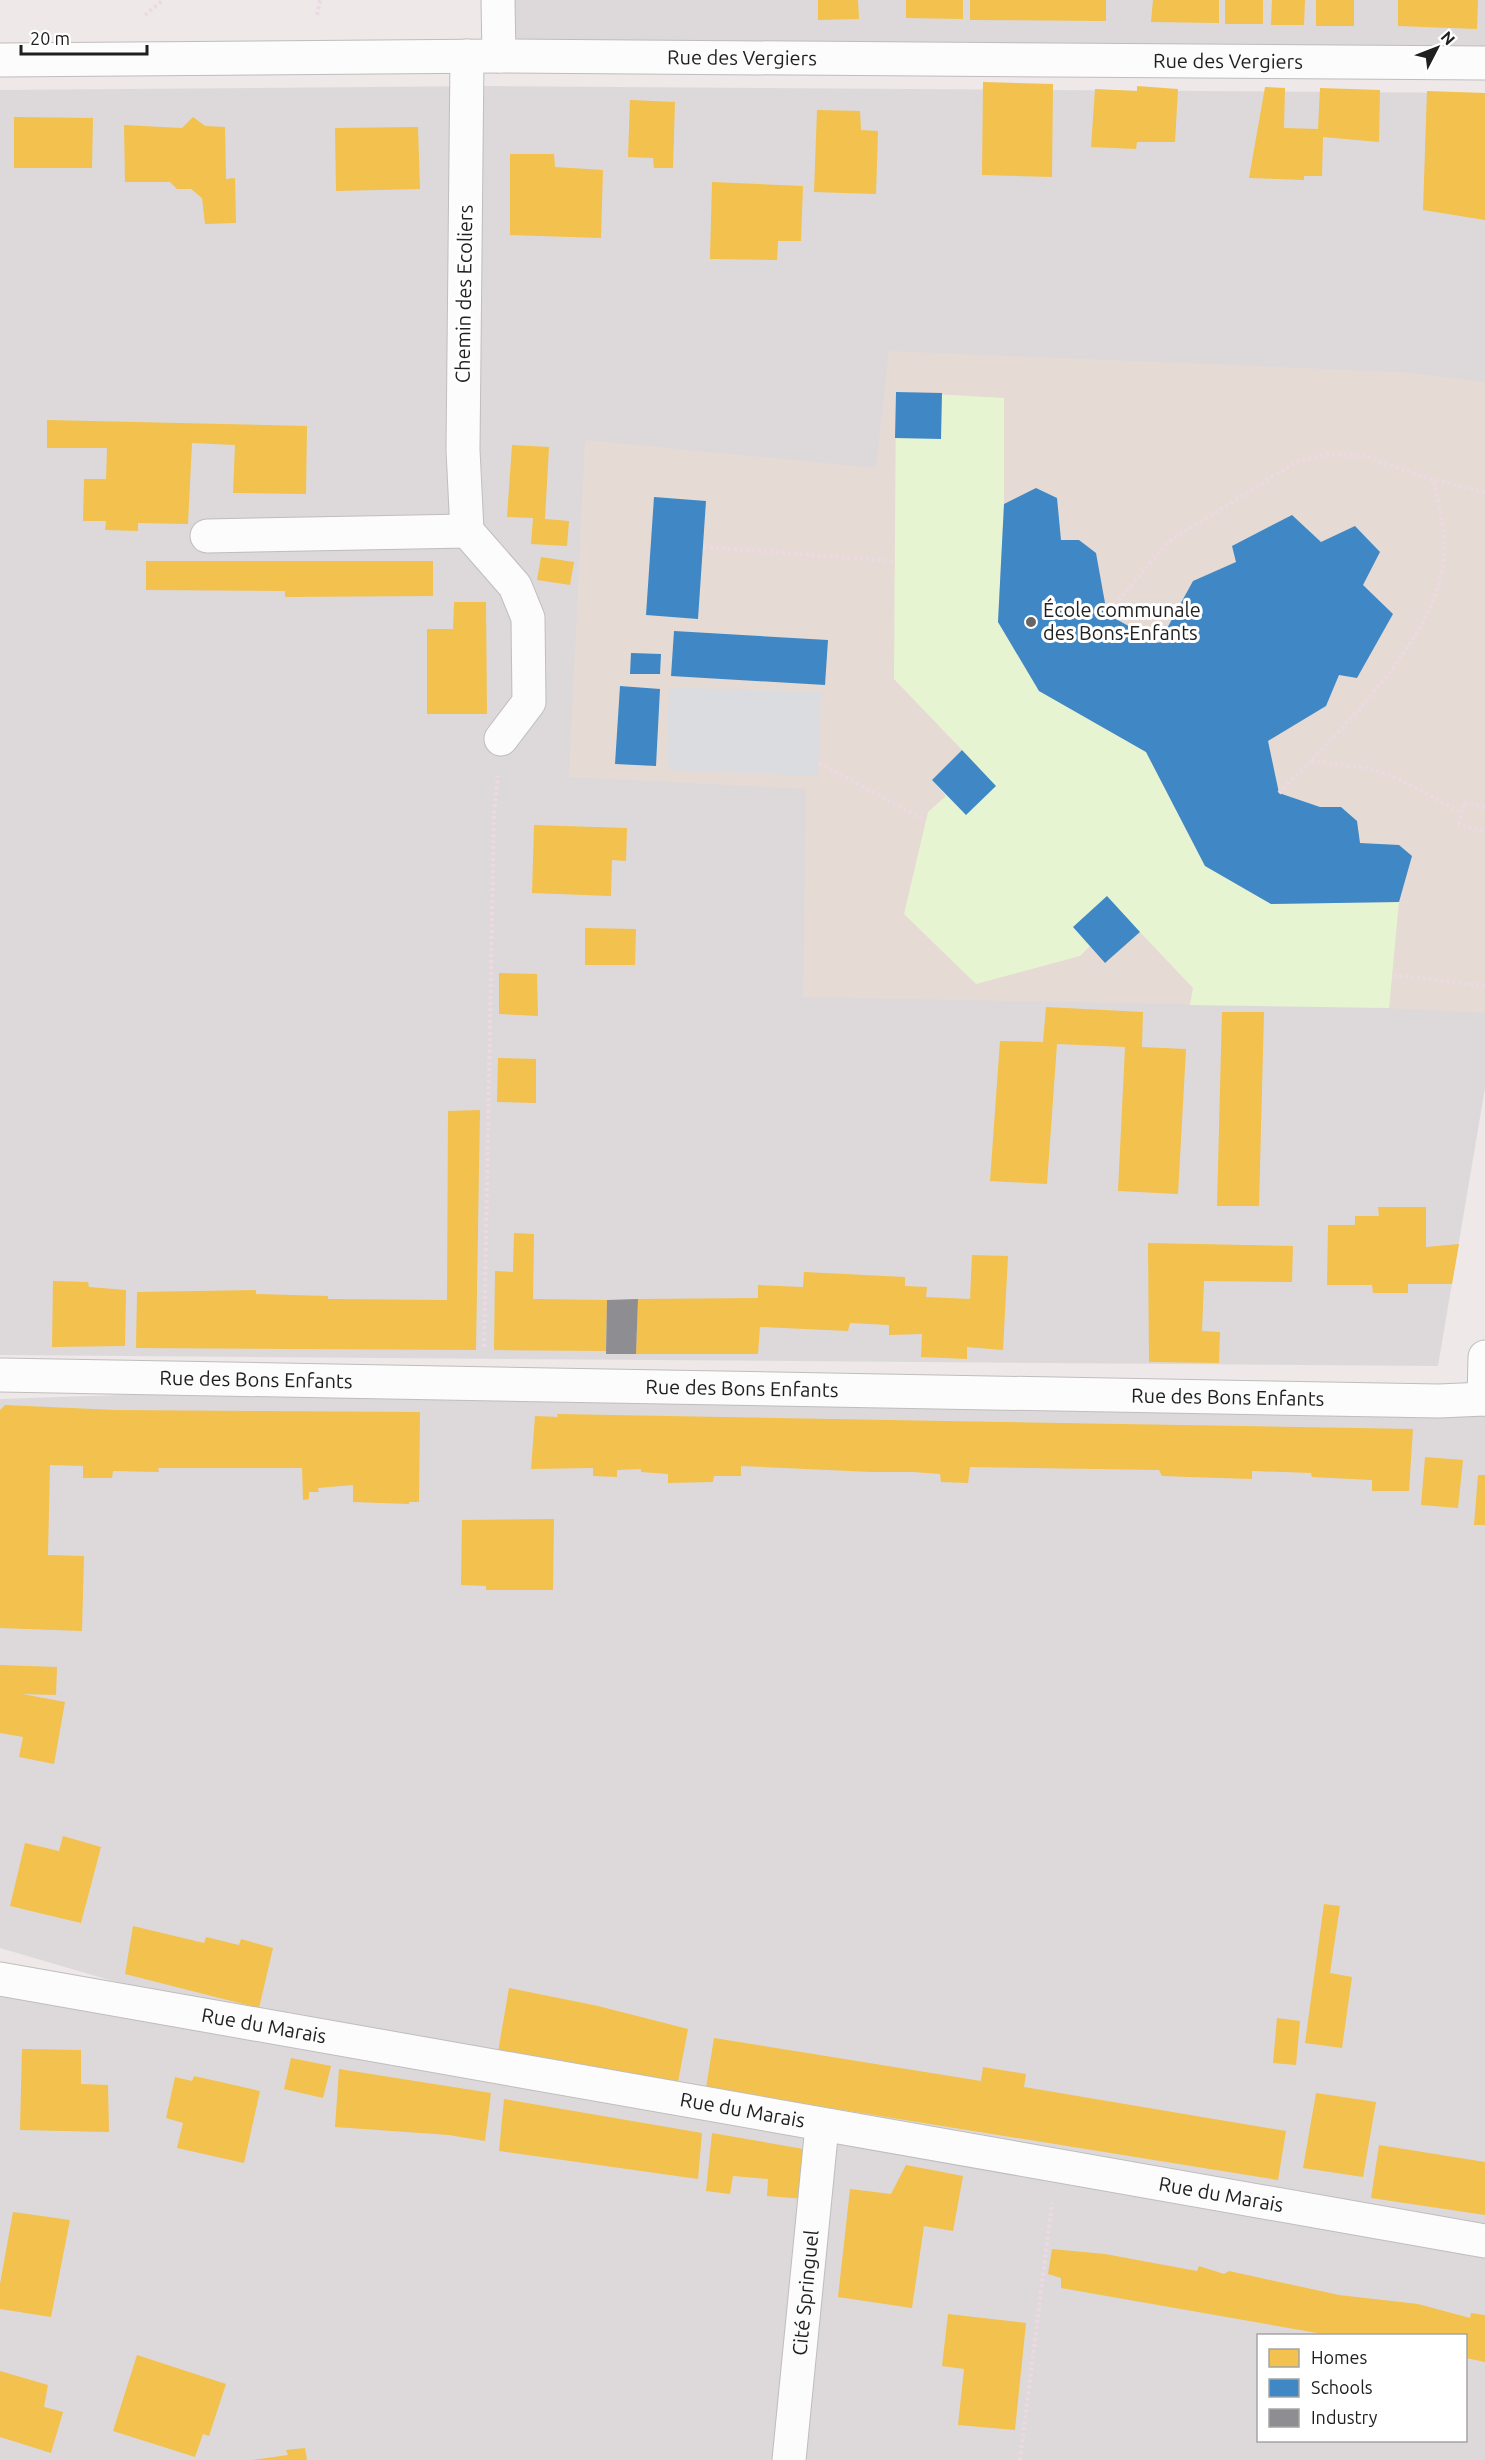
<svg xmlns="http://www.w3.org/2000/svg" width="1485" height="2460" viewBox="0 0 1485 2460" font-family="Ubuntu,sans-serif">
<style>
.residential{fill:#ddd9da;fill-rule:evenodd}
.education{fill:#e6dad4}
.park{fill:#e6f4d2}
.plaza{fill:#dadcdf}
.homes{fill:#f2c14e}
.schools{fill:#3f88c5}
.industry{fill:#8d8d92}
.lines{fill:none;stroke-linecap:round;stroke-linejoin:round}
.minor-casing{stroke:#bfbdbd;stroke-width:35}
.path{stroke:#ecd9e2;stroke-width:4;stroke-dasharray:3 3;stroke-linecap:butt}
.minor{stroke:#fcfcfc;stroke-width:33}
.poi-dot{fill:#676565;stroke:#fff;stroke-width:2}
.labels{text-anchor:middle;stroke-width:6;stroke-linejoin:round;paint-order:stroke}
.street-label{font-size:20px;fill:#1f1f1f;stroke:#fff}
.poi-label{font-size:20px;fill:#1f1f1f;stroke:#fff;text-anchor:start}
</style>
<rect width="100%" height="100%" fill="#eee8e8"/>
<!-- residential -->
<path class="residential" d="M498 0H1485V66L499 56Z
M490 86 1485 93V1088L1438 1366 0 1355V90Z
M483 1383 1485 1399V2460H0V1979L259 2024 0 1948V1399ZM1258 2336H1466V2440H1258Z"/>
<!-- education -->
<path class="education" d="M889 351 1401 372 1485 382V1013L1389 1008 803 997 806 789 569 777 585 440 876 468Z"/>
<!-- park -->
<path class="park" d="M896 392 1004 398V504L998 622 1039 691 1146 752 1205 866 1271 904 1399 902 1389 1008 1190 1005 1193 988 1140 932 1105 963 1090 946 1080 956 976 984 904 914 928 812 946 796 932 780 962 750 894 679Z"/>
<!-- plaza -->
<path class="plaza" d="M669 687 821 692 818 776 667 770Z"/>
<!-- homes -->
<path class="homes" d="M818 0H858L859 19 818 20Z
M906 0H963V19L906 18Z
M970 0H1106V21L970 20Z
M1153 0H1219V23L1151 22Z
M1225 0H1263V24H1225Z
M1272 0H1305L1304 25H1271Z
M1316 0H1354V26H1316Z
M1398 0H1478L1477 29 1398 26Z
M983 82 1053 84 1052 177 982 175Z
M1137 86 1178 89 1175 142H1137L1136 149 1091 147 1095 89 1137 91Z
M1265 87 1285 88 1284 128 1318 129 1320 88 1380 90 1379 142 1323 137 1322 176H1304V180L1249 178Z
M1427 91 1485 93V220L1423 210Z
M630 100 675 102 673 168H654L653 158 628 157Z
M817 110 860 111 861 130 878 131 876 194 814 192Z
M14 117 93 118 92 168H14Z
M193 117 205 126 225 127 226 179 235 178 236 223 205 224 202 198 191 189H177L170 182H125L124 125 182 128Z
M418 127 420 189 336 191 335 128Z
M510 154H554L555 167 603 170 601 238 510 235Z
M712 182 803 186 801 241H778L777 260 710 259Z
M47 420 307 426 306 494 233 493 235 445 192 443 188 524 138 523V531L105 530 106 521H83L84 479H106L107 448H47Z
M512 445 549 447 545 519 569 521 567 546 531 544 533 518 507 517Z
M541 557 574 562 570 585 537 580Z
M146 561H433V596L285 597V591L146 590Z
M454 602H486L487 714H427V629H453Z
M534 825 627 828 626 861 612 860 611 896 532 893Z
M585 928 636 929 635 965H585Z
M499 973 537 974 538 1016 499 1014Z
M1046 1007 1143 1012 1142 1047 1186 1049 1178 1194 1118 1191 1125 1047 1057 1044 1047 1184 990 1181 1000 1041 1043 1042Z
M1222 1012H1264L1259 1206H1217Z
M498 1058 536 1059V1103L497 1102Z
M480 1110 476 1350 136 1348 137 1292 256 1290V1294L328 1296V1299L447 1300 448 1111Z
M1378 1207H1426V1247L1459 1244 1452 1284H1408V1293H1373L1372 1285H1327L1328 1225H1355V1216H1379Z
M514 1233 534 1234 533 1299 607 1300 606 1351 494 1350 495 1271 513 1272Z
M1148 1243 1293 1246 1292 1282 1204 1281 1202 1331 1220 1332 1219 1363 1149 1362Z
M972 1255 1008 1256 1003 1350 967 1347V1359L921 1357 922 1334 889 1335V1325L850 1323 848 1331 760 1327 758 1354H636L638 1299 758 1298V1285L803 1287 804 1272 905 1277V1286L927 1287 926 1297 970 1299Z
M53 1281 88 1282 89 1287 126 1290 125 1346 52 1347Z
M5 1405 115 1410 420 1412 419 1502H409V1504L353 1502V1485L318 1488 319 1492H309V1499L303 1500 302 1468H158L159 1472 113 1471 112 1478H83V1466L50 1465 48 1555 84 1556 82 1631 0 1628V1410Z
M557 1414 945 1421 1413 1429 1409 1491H1372V1480L1312 1477 1311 1473 1252 1471V1479L1219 1478 1162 1476 1159 1470 970 1467 968 1483 941 1482 940 1474 913 1472H872L741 1466V1476H714L713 1482 668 1483V1474L641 1472V1469L617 1470V1477L593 1476V1468L531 1469 535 1416 558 1417Z
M1425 1457 1463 1460 1458 1508 1421 1505Z
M1478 1475H1485V1525H1474Z
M554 1519 553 1590H486V1586L461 1585 462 1520Z
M0 1665 57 1667 56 1695 22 1694 65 1702 54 1764 19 1757 23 1737 0 1733Z
M63 1836 101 1847 81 1923 10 1906 25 1843 59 1851Z
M1324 1904 1340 1906 1330 1973 1352 1977 1342 2048 1305 2043Z
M133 1926 204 1943 206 1937 239 1945 241 1939 273 1948 259 2008 125 1974Z
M509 1988 598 2006 688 2029 678 2082 498 2052Z
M1277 2018 1300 2021 1296 2065 1273 2063Z
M714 2038 981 2081 983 2067 1026 2074 1024 2087 1286 2131 1278 2180 706 2088Z
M22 2049 81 2050V2084L108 2085 109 2132 20 2130Z
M291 2058 331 2066 323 2098 284 2089Z
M339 2069 491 2093 485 2141 449 2135 335 2127Z
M194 2076 260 2091 244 2163 177 2148 183 2123 166 2118 175 2077 192 2081Z
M1316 2093 1376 2102 1363 2177 1303 2168Z
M504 2099 702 2133 698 2179 499 2151Z
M712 2133 809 2150 805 2199 767 2196 768 2179 733 2176 730 2194 706 2191Z
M1379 2145 1485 2162V2215L1371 2198Z
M906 2165 963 2176 953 2231 924 2226 912 2308 838 2297 850 2189 891 2194Z
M13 2212 70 2220 51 2317 0 2309V2284Z
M1052 2249 1105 2254 1197 2271 1199 2266 1224 2274 1229 2271 1339 2295 1418 2304 1470 2318 1471 2313 1485 2315V2362L1466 2358V2336H1334L1061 2288V2278L1048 2274Z
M948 2314 1026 2323 1015 2430 958 2425 964 2369 942 2366Z
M137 2355 226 2384 209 2436 203 2434 195 2457 113 2431Z
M0 2371 48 2385 44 2407 63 2412 51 2453 0 2437Z
M305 2448 307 2460H252L288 2455 286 2450Z"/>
<!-- schools -->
<path class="schools" d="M896 392 942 393 941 439 895 438Z
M1036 488 1057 498 1061 540H1079L1096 553 1107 614 1159 643 1193 581 1236 562 1232 546 1292 515 1321 542 1355 526 1380 552 1363 585 1393 614 1357 678 1339 675 1326 706 1268 741 1279 793 1320 807H1341L1357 821 1360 843 1399 845 1412 856 1399 902 1271 904 1205 866 1146 752 1039 691 998 622 1004 504Z
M654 497 706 501 698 619 646 615Z
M674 631 828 640 825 685 671 676Z
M631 653 661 654 660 674H630Z
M620 686 660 689 656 766 615 764Z
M962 750 996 786 966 815 932 780Z
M1107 896 1140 932 1105 963 1073 927Z"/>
<!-- industry -->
<path class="industry" d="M638 1299 636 1354H606L607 1300Z"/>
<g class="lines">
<defs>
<g id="minor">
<path d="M498 0 499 56"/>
<path d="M467 56 463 450 467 531 515 586 528 618 529 702 501 739"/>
<path id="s1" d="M0 60 499 56 1485 63"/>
<path d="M207 536 467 531"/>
<path id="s2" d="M0 1375 1439 1401 1485 1399"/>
<path d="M1484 1399 1485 1357"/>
<path id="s3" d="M0 1979 1485 2241"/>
<path id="s4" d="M789 2460 822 2126"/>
</g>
</defs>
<!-- minor casing -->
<use href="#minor" class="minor-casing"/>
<!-- path -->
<path class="path" d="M145 15 163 0
M317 15 320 0
M704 547 895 561
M1107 614 1168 542 1296 462 1328 454 1365 456 1433 480 1485 492
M1311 761 1369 768 1396 778 1462 813
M819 763 926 821
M1279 793C1334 736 1439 639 1444 556 1446 531 1439 504 1433 480
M1485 807 1464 802 1459 824 1485 832
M1393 975 1485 986
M484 1347 494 812 498 776
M1020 2460 1052 2203"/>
<!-- minor -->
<use href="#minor" class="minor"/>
</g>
<!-- markers -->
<circle class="poi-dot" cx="1031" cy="622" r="6"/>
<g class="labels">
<!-- street labels -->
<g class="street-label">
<text dy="7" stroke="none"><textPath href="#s1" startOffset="742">Rue des Vergiers</textPath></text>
<text dy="7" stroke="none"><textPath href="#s1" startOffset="1228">Rue des Vergiers</textPath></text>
<text transform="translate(464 294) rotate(-89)" y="7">Chemin des Ecoliers</text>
<text dy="7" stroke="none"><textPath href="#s2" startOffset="256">Rue des Bons Enfants</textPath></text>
<text dy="7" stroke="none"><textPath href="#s2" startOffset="742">Rue des Bons Enfants</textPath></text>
<text dy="7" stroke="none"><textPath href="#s2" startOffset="1228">Rue des Bons Enfants</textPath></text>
<text dy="7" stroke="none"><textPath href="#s3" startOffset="268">Rue du Marais</textPath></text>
<text dy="7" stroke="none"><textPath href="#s3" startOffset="754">Rue du Marais</textPath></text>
<text dy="7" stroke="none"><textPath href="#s3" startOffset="1240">Rue du Marais</textPath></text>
<text dy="7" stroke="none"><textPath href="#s4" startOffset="168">Cité Springuel</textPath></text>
</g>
<!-- poi labels -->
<g class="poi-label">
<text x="1043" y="617">École communale<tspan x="1043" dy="23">des Bons-Enfants</tspan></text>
</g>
</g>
<!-- legend -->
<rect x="1257" y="2334" width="210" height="108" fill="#ffffff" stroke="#a5a5a5" stroke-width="1.5"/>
<rect x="1269" y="2349" width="30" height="18" fill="#f2c14e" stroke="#a5a5a5" stroke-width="1.5"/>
<text x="1311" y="2364" font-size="18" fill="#1f1f1f">Homes</text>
<rect x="1269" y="2379" width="30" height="18" fill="#3f88c5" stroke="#a5a5a5" stroke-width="1.5"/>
<text x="1311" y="2394" font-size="18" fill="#1f1f1f">Schools</text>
<rect x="1269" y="2409" width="30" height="18" fill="#8d8d92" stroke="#a5a5a5" stroke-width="1.5"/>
<text x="1311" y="2424" font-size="18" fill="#1f1f1f">Industry</text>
<!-- north arrow -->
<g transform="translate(1437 48) rotate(48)" stroke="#ffffff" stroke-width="4.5" paint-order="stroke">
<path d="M0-4.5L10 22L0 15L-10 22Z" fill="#1f1f1f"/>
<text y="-9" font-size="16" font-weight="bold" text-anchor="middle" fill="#1f1f1f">N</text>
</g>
<!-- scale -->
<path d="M21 45v9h126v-9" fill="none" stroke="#1f1f1f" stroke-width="3"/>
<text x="30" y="45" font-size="18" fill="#1f1f1f" stroke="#ffffff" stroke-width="4.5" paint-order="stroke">20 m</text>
</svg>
